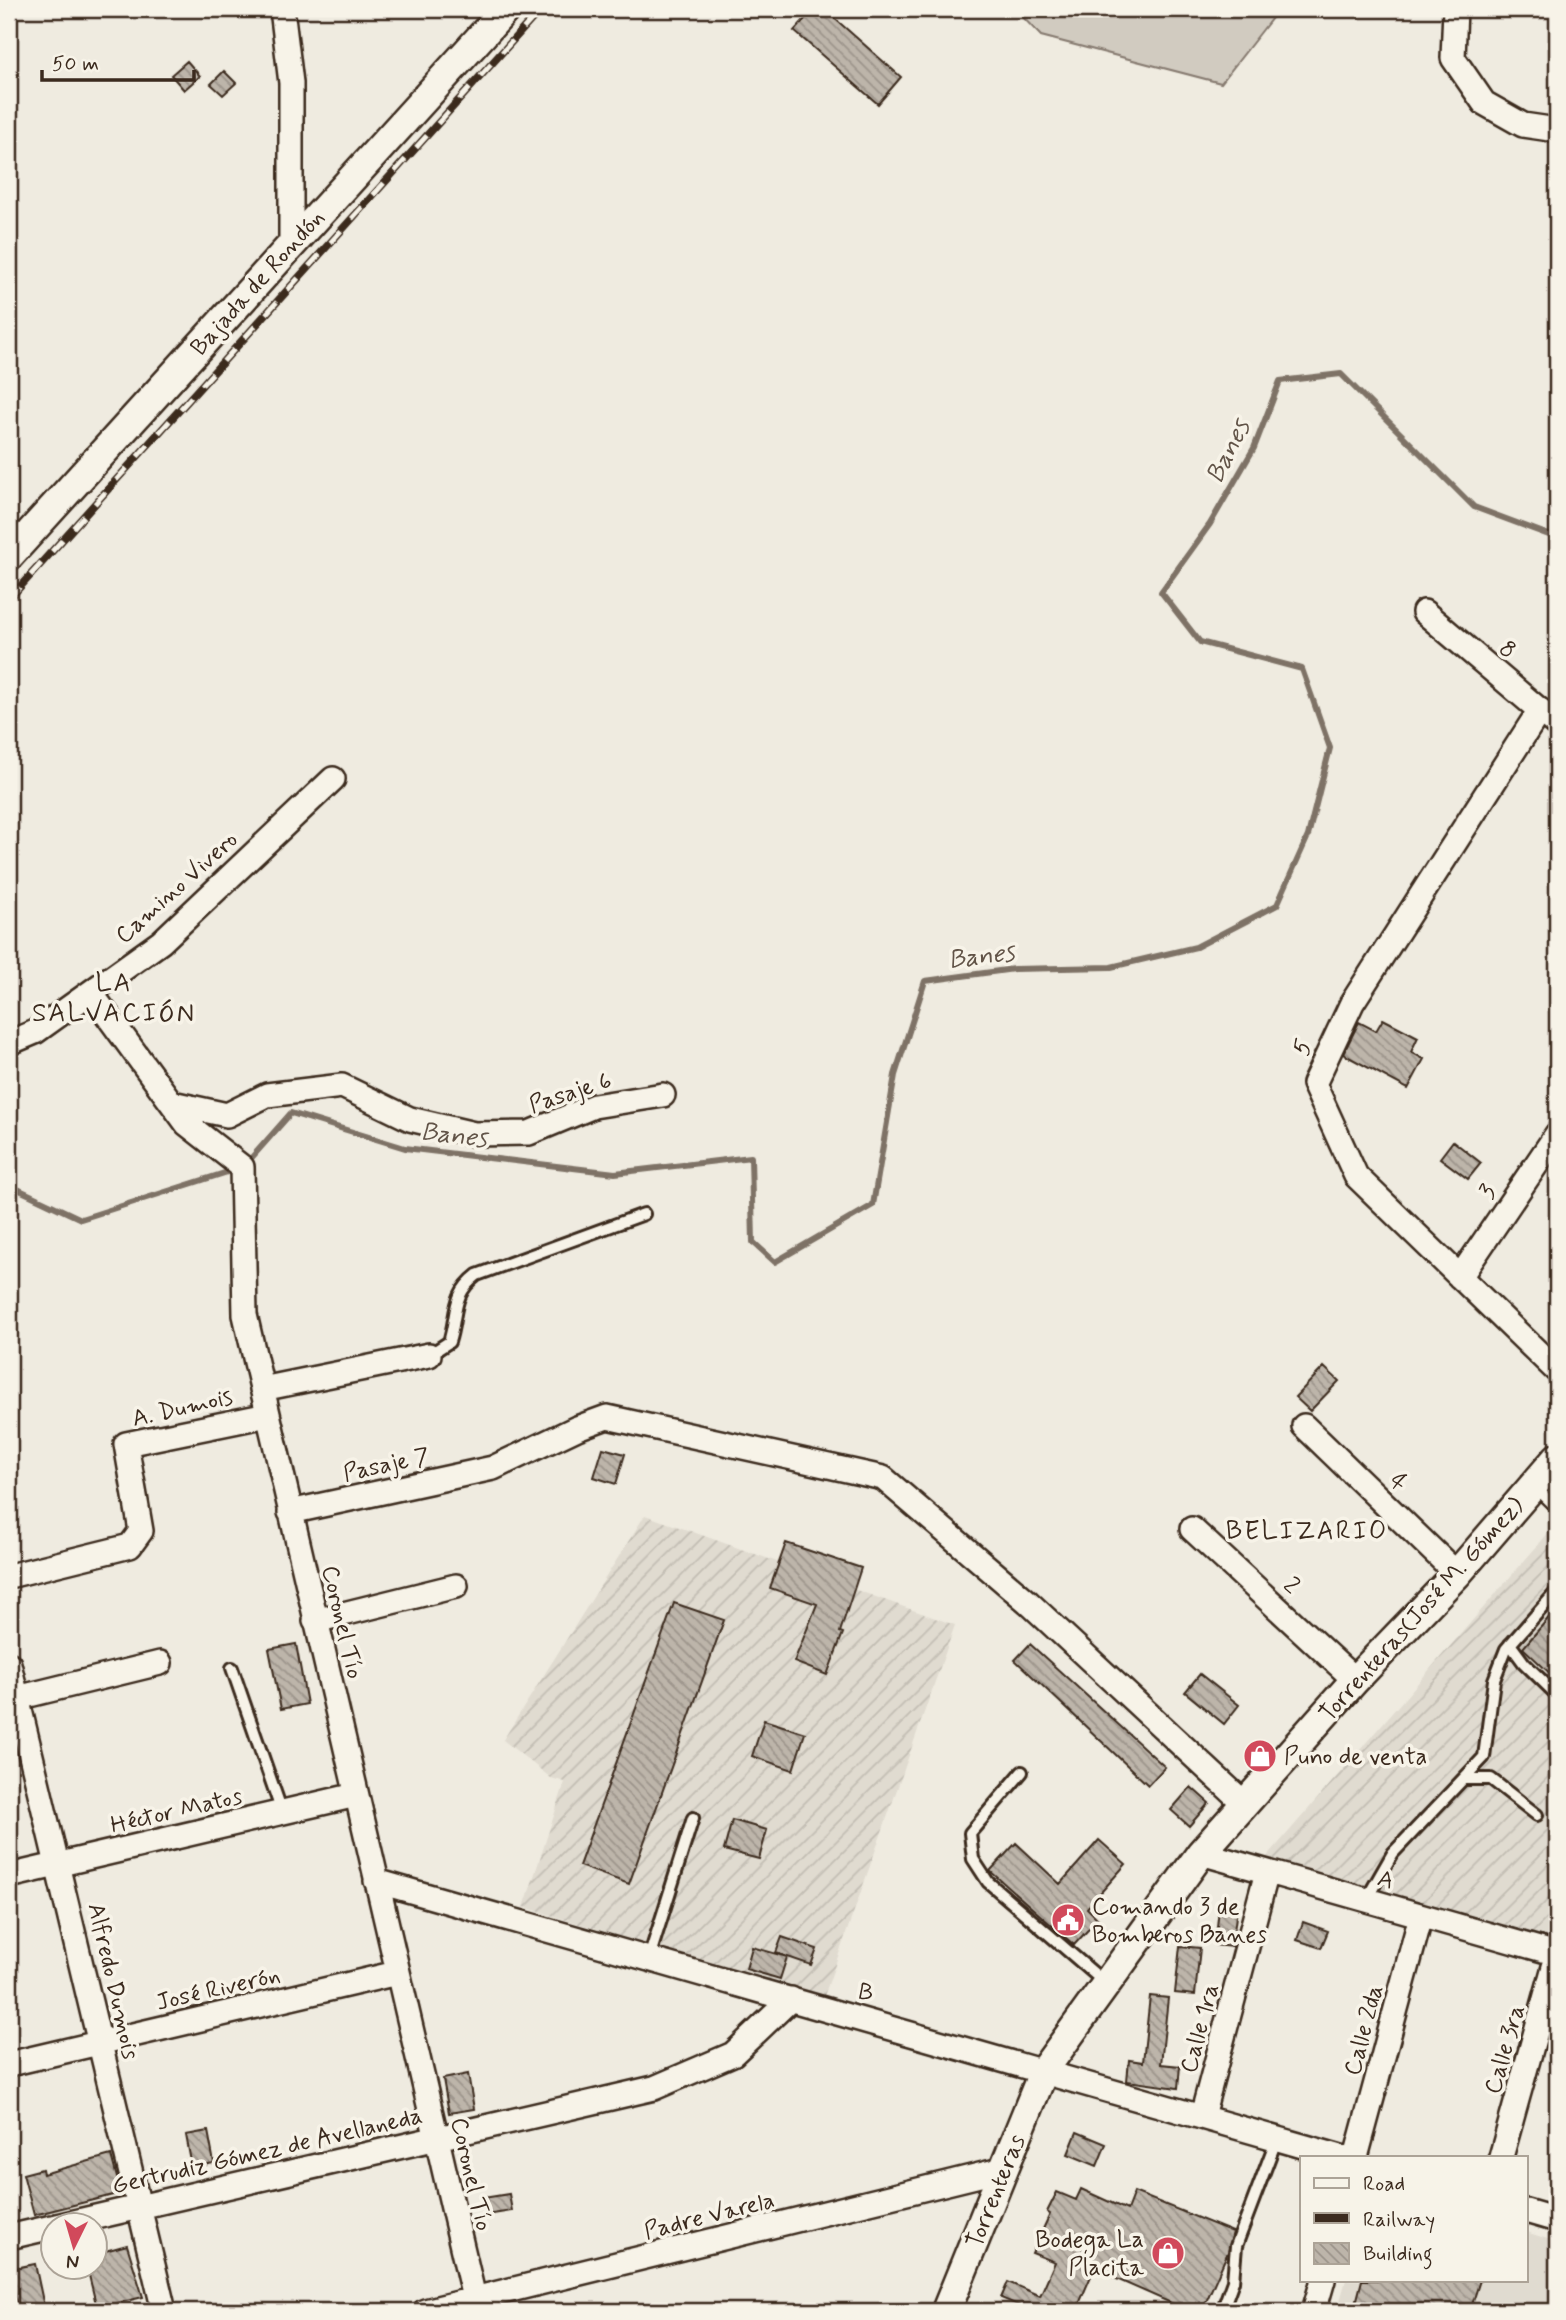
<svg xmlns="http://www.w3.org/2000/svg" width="1566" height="2320" viewBox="0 0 1566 2320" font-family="Mynerve,sans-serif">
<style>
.built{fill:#e0dbd0}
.industrial{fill:url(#industrial-furrows)}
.grass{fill:#d1cbc0;stroke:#867a6f;stroke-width:2}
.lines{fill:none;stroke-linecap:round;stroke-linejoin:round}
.stream{stroke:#7e7266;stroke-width:6}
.building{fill:url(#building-back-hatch);stroke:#3b2a1e;stroke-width:2}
.service-casing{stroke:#3b2a1e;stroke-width:16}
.minor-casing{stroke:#3b2a1e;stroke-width:28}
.tertiary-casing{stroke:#3b2a1e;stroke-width:33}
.service{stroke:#f7f3e8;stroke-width:10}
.minor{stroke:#f7f3e8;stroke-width:23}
.tertiary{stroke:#f7f3e8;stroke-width:28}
.rail-casing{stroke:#3b2a1e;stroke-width:8}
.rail{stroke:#f7f3e8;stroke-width:5;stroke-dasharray:16;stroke-linecap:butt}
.labels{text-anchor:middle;stroke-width:7;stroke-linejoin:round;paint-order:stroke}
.street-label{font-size:24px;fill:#3b2a1e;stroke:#f7f3e8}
.poi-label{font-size:24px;fill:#3b2a1e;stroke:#f7f3e8;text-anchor:start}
.water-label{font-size:26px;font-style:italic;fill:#625448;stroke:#f7f3e8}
.neighbourhood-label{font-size:26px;letter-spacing:2px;fill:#3b2a1e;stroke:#f7f3e8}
</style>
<defs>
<pattern id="industrial-furrows" width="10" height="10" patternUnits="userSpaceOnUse" patternTransform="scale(1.75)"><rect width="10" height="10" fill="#e0dbd0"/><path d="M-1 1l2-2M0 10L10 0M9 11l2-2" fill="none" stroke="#c1bcb2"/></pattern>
<pattern id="building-back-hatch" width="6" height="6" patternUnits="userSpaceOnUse" patternTransform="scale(1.75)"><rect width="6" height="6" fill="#bdb5aa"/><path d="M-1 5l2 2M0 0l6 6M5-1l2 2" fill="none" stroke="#9b938a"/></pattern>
</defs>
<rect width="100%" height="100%" fill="#efebe0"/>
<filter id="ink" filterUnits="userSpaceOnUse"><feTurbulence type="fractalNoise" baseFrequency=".0143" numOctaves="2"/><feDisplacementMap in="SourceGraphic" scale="14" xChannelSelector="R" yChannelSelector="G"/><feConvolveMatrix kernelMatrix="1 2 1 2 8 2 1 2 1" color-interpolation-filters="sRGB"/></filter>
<g filter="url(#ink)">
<!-- built -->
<path class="built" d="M1526 2232 1557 2242V2311H1337L1346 2280H1526Z"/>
<!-- industrial -->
<path class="industrial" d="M645 1515 955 1625 823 1999 524 1907 565 1782 551 1778 503 1740Z
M1557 1523V1923L1541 1941 1265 1859Z"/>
<!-- grass -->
<path class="grass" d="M1015 9H1279L1221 83 1041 36Z"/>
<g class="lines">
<!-- stream -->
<path class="stream" d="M246 1164 291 1113 405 1148 615 1173 751 1157 753 1242 775 1262 873 1205 895 1075 925 981 1014 969 1111 967 1196 947 1277 905 1308 836 1330 748 1302 669 1200 642 1161 592 1210 524 1254 448 1280 381 1341 374 1474 507 1557 538
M9 1185 81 1219 237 1169"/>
</g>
<!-- building -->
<path class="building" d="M814 9H824L901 77 878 104 794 31Z
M187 61 200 76 184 90 171 75Z
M224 71 236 83 223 95 211 84Z
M1383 1019 1418 1037 1411 1052 1424 1059 1408 1089 1343 1054 1359 1022 1376 1031Z
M1453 1141 1481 1163 1468 1179 1440 1158Z
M1324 1367 1339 1381 1310 1411 1295 1397Z
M603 1448 625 1454 616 1484 594 1477Z
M786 1543 861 1568 840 1632 843 1633 827 1675 794 1662 817 1604 770 1588Z
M674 1603 724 1620 629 1884 579 1866Z
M1557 1608V1680L1523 1648Z
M296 1644 307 1704 281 1709 269 1649Z
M1030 1644 1165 1767 1148 1785 1015 1660Z
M1200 1674 1239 1705 1224 1724 1185 1692Z
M764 1720 805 1733 793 1770 752 1756Z
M1191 1787 1209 1803 1189 1826 1171 1810Z
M732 1820 767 1830 759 1859 724 1850Z
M1099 1840 1126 1864 1087 1908 1098 1919 1074 1945 990 1871 1016 1843 1060 1884Z
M1220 1899 1238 1901 1232 1947 1215 1945Z
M1303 1922 1328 1931 1321 1948 1297 1940Z
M782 1937 817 1949 811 1965 776 1953Z
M1180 1946 1200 1948 1195 1995 1175 1993Z
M752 1947 787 1957 780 1979 746 1969Z
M1150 1996 1168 1998 1161 2064 1180 2066 1178 2088 1127 2081 1129 2060 1143 2062Z
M468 2074 474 2109 449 2113 443 2079Z
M208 2131 214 2163 192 2167 186 2135Z
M1077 2132 1106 2144 1097 2166 1068 2154Z
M111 2155 121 2193 34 2215 23 2174 42 2169 43 2174Z
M1081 2189 1127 2210 1134 2192 1233 2232 1228 2252 1202 2311H1189L1094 2269 1076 2311H1032L1001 2298 1008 2282 1040 2296 1055 2262 1032 2253 1050 2214 1047 2212 1057 2192 1076 2200Z
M509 2194 512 2211 486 2215 483 2198Z
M127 2245 143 2297 97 2308 87 2267H94V2254Z
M35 2264 45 2311H18L10 2269Z
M1362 2280H1480L1470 2311H1354Z"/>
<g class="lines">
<defs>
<path id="service" d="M429 1355 449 1342C458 1314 451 1295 477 1275L644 1214
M1534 1486 1557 1508
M1510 1644 1524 1663 1557 1695
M232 1668 282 1812
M1022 1772 970 1833 973 1859 988 1882 1104 1982
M1464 1779H1491L1537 1815
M1366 1900 1393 1853 1484 1757 1494 1680 1506 1649 1557 1591
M649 1958 693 1818
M1222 2311 1233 2281 1236 2246 1277 2138"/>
<path id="minor" d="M282 9 291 83V245
M1455 9 1453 58 1484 103 1523 125 1557 130
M1424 612 1557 725
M1540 710 1352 1003 1314 1084 1356 1176 1557 1371
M91 993 187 1124 242 1167 245 1315 477 2311
M9 1043 35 1032 161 942 333 779
M172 1103 227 1115 267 1095 342 1086 410 1119 474 1134 529 1133 594 1106 663 1095
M1460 1277 1557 1134
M262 1389 429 1355
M1304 1426 1457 1574
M290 1512 493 1468 577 1428 607 1417 883 1478 1028 1602 1245 1804
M1192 1529 1355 1680
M9 1576 130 1546 141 1531 126 1444 268 1415
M315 1621 456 1586
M9 1664 164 2311
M17 1698 160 1663
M1201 1853 1557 1954
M9 1876 356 1795
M376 1881 1341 2157
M9 2064 397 1973
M1202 2116 1267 1872
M1356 2157 1421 1916
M1501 2157 1557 1956
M1526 2211 1557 2220
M57 2226 654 2088 733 2054 791 1999
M9 2237 52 2227
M425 2311 1004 2169
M1314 2311 1323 2280"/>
<path id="tertiary" d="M9 556 506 9
M946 2311 1044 2070 1201 1853 1355 1680 1457 1574 1557 1458"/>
</defs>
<!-- service casing -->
<use href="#service" class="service-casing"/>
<!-- minor casing -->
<use href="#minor" class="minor-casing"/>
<!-- tertiary casing -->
<use href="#tertiary" class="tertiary-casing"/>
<!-- service -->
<use href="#service" class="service"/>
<!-- minor -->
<use href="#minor" class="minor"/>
<!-- tertiary -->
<use href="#tertiary" class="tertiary"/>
<defs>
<path id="rail" d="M9 599 541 9"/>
</defs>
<!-- rail casing -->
<use href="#rail" class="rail-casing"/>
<!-- rail -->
<use href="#rail" class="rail"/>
</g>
</g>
<!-- icons -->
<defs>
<symbol id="shop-disc" viewBox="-11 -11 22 22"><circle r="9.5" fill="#d1495b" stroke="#f7f3e8"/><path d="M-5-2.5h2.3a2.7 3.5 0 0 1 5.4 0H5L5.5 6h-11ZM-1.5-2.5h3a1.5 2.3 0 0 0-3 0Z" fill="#fff"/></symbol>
<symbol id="civic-disc" viewBox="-11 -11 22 22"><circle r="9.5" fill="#d1495b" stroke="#f7f3e8"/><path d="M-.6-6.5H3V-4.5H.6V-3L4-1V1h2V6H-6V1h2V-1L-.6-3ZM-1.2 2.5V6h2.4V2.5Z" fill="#fff"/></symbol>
</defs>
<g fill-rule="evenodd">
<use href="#shop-disc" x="1241" y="1737" width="38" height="38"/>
<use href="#civic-disc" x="1049" y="1901" width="38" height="38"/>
<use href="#shop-disc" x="1149" y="2234" width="38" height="38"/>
</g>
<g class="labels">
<!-- street labels -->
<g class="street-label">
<text transform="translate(257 282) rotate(-48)" y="8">Bajada de Rondón</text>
<text transform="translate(1508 649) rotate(40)" y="8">8</text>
<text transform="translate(176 887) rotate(-42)" y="8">Camino Vivero</text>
<text transform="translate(1302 1047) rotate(-65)" y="8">5</text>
<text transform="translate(570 1092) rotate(-18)" y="8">Pasaje 6</text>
<text transform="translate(1487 1191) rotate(-56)" y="8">3</text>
<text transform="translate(182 1407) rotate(-13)" y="8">A. Dumois</text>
<text transform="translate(386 1464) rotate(-12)" y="8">Pasaje 7</text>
<text transform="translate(1399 1481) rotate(44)" y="8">4</text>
<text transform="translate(1292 1585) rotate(43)" y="8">2</text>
<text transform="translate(1421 1609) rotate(-48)" y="8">Torrenteras(José M. Gómez)</text>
<text transform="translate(343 1622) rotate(77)" y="8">Coronel Tío</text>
<text transform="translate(176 1810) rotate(-13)" y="8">Héctor Matos</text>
<text transform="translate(1386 1879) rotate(16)" y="8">A</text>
<text transform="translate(114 1981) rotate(77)" y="8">Alfredo Dumois</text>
<text transform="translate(218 1988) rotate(-13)" y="8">José Riverón</text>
<text transform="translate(866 1992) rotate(16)" y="8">B</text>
<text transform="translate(1199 2028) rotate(-75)" y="8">Calle 1ra</text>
<text transform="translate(1363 2030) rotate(-75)" y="8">Calle 2da</text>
<text transform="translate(1504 2049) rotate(-74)" y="8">Calle 3ra</text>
<text transform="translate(267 2150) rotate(-13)" y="8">Gertrudiz Gómez de Avellaneda</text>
<text transform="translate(472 2174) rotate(77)" y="8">Coronel Tío</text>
<text transform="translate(995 2191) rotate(-68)" y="8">Torrenteras</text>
<text transform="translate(709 2215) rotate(-14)" y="8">Padre Varela</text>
</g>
<!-- poi labels -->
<g class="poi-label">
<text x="1284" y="1764">Puno de venta</text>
<text x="1092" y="1914">Comando 3 de<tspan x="1092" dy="28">Bomberos Banes</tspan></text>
<text x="1144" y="2247" text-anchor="end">Bodega La<tspan x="1144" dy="28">Placita</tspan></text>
</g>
<!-- water labels -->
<g class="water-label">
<text transform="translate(1227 451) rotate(-63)" y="9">Banes</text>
<text transform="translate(981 955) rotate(-7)" y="9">Banes</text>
<text transform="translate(454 1134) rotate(7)" y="9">Banes</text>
</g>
<!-- neighbourhood labels -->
<g class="neighbourhood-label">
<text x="114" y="991">LA<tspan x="114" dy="30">SALVACIÓN</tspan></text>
<text x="1307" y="1539">BELIZARIO</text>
</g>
</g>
<!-- margin -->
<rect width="1566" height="2320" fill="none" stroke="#f7f3e8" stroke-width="35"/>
<rect x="18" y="18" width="1531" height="2285" fill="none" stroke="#3b2a1e" stroke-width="2.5" filter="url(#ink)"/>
<!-- legend -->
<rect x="1300" y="2156" width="228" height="126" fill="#f7f3e8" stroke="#aca397" stroke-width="2"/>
<rect x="1314" y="2178" width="35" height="10" fill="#f7f3e8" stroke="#aca397" stroke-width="2"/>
<text x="1363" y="2190" font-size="21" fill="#3b2a1e">Road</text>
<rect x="1314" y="2213" width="35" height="10" fill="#3b2a1e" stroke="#aca397" stroke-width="2"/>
<text x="1363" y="2226" font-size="21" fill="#3b2a1e">Railway</text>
<rect x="1314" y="2243" width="35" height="21" fill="url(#building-back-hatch)" stroke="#aca397" stroke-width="2"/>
<text x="1363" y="2260" font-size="21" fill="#3b2a1e">Building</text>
<!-- north arrow -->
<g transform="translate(74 2246) rotate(185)"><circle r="33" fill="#f7f3e8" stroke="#aca397" stroke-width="2"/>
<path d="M0-5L12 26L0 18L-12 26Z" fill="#d1495b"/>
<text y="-10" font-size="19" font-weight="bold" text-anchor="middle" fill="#3b2a1e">N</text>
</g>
<!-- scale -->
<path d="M42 70v10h152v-10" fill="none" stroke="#3b2a1e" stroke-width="3.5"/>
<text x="52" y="70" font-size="21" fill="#3b2a1e" stroke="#f7f3e8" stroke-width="5" paint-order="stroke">50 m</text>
</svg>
